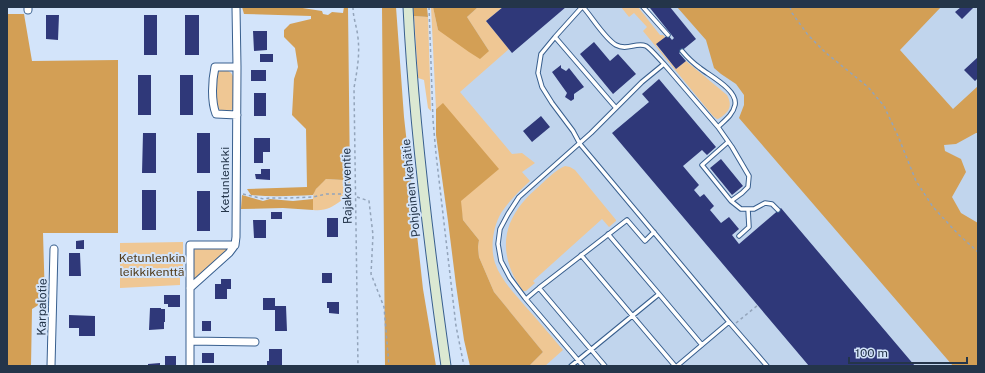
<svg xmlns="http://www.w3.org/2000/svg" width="985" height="373" viewBox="0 0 985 373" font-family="'Public Sans',sans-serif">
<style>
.built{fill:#c1d5ed}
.green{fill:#efc794}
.forest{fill:#d39f55}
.building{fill:#2f3879}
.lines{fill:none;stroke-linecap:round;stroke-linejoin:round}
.lane-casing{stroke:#385f8e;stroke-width:5.5}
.street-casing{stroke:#385f8e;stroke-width:9}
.secondary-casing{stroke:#385f8e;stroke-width:11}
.path{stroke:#93a4ba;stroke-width:1.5;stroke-dasharray:3 3;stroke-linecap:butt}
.lane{stroke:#fff;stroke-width:3.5}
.street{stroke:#fff;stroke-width:7}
.secondary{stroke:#dbe8d2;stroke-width:9}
.labels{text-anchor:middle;stroke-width:4;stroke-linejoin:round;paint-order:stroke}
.street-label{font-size:12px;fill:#24354a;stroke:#d3e4fa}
.park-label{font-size:12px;fill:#513b1b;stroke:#d3e4fa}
</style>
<rect width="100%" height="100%" fill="#d3e4fa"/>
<!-- built -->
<path class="built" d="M460 7H978V366H529L543 352 494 292 443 103Z"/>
<!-- green -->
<path class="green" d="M431 7H433L438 30 489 51 467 17 478 7H503L486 21 509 49 460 92 512 154 522 153 535 163 522 172 530 181C519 191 509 201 501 213 493 227 490 248 495 263 501 280 514 293 525 306 538 320 550 335 563 350L545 366H529L543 352 494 292 479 257 478 247 479 240 463 220 443 104 436 109Z
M621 7H638L660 35H663L665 37 656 45 676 69 686 61 727 95C733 106 729 113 718 119H717L713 116 643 31 647 27 634 13 629 17Z
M414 16 428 17 431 111 428 108 424 80 418 78Z
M225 70C229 71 231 72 233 76V108L230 112 222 111 220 110 216 105V75L220 71Z
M565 166 570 167 575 170 616 220V221L609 227 602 219 533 281 535 283 526 291H523C519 285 514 278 511 270 498 237 511 211 536 189 545 181 554 171 565 166Z
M326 179 343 180 350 184V191L347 193H343L342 195 351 198 350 208 342 200C331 208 326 211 313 210 313 191 312 192 326 179Z
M183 242V277H180V285L120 288V243Z
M197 248H226L227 249V250L194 279 193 251Z"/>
<!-- forest -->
<path class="forest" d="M242 7H296L322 11 323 14 328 15 332 12 343 13 344 7H348L350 184 343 180 326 179 316 189 313 195C292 196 271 197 251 195L247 189 307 187 306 129 292 115 294 79 298 67 295 48 284 37V30L290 24 311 19V16L244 14Z
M382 7H396L404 117 423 289 436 366H385Z
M413 7H427L428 17 414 16Z
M433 7H478L467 17 489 51 480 59 469 52 438 30Z
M677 7H941L900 50 953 109 978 86V133H976L956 144 944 145 945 151 961 159 966 172 952 197 961 213 978 223V366H953L739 118 744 105V95L736 84 721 74 714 68 706 40Z
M7 14H24L32 61 118 60V233H43L45 301 32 309 31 366H7Z
M443 103 499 169 461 201 463 220 479 240 478 247 479 257 494 292 543 352 529 366H470L464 340 456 285 448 221 436 135V109Z
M242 195 263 201 270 199 293 201 313 199V210L283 208 241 209Z"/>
<!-- building -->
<path class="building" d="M503 7H566L512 53 486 21Z
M651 7H670L696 39 679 53 686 61 676 69 656 44 668 35 672 40 674 38 650 8Z
M961 7H974L962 19 955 12Z
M46 15H59L58 40 46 39Z
M144 15H157V55H144Z
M185 15H199V55H185Z
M253 31H267V50L254 51Z
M594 42 610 61 618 54 636 74 613 94 580 54Z
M260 54H273V62H260Z
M978 57V78L975 81 964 70Z
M561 65V68L566 71 569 68 584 87 574 94V99L571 101 565 97 567 93 552 72Z
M251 70H266V81H251Z
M138 75H151V115H138Z
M180 75H193V115H180Z
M659 79 716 147 707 155 702 150 683 166 699 185 694 190 700 197 704 194 714 206 710 210 721 223 729 217 739 229 732 235 739 244 781 208 915 366H809L612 133 649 102 642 94Z
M254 93H266V116H254Z
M541 116 550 127 532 142 523 131Z
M143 133H156V173H142Z
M197 133H210V173H197Z
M254 138H270V152H263V163H254Z
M721 159 743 186 732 195 710 168Z
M261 169H270V180L256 179 255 174H261Z
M142 190H156V230H142Z
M197 191H210V231H197Z
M271 212H282V219H271Z
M327 218H338V237H327Z
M253 220H266V238H254Z
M84 240V249H76V241Z
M69 253H80L81 276H69Z
M322 273H332V283H322Z
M221 279H231V289H227V299H215V284H221Z
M164 295H180V307H168V304H164Z
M263 298H275V306H286L287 331H275V310H263Z
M327 302H339V314L329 313V308H327Z
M150 308H161V309H165V322H164V329L149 330Z
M69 315 95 316V336H79V328H69Z
M202 321H211V331H202Z
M269 349H282V366H267V361H269Z
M202 353H214V363H202Z
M165 356H176V366H165Z
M160 363V366H148V364Z"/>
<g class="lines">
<defs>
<path id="lane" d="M582 7 555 37 541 54 538 73 542 87 552 103 573 131 580 144 729 322 677 366
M583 7C592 17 605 39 616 45 627 51 636 42 646 46 650 48 660 60 664 64
M643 7 668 35
M555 37 616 108
M682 51C687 57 693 63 700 68 710 76 738 90 735 105 733 115 724 121 718 127
M731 201 741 209H754L765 203 772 204 778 210
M739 236 749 227 748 209
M581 255 675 366
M659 294 702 345
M526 299 539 288
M729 322 767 366
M571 366 659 294 608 234
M583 366 525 298 510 278 501 261 498 244 500 229 508 214 519 197 591 133 642 82 664 64 718 127 732 147 749 176 748 187 742 193 731 201 702 165 728 142
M605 366 539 288 627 220 645 241 654 232"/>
<path id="street" d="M28 10V7
M237 67H215C212 81 211 101 216 114L237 115
M190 288 229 253 235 245 236 237 237 67 236 7
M190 341 255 342
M51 366 54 249
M190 366V245H235"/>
<path id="secondary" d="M408 7C414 127 429 247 446 366"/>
</defs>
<!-- lane casing -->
<use href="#lane" class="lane-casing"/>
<!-- street casing -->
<use href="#street" class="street-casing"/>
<!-- secondary casing -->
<use href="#secondary" class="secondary-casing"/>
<!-- path -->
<path class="path" d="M353 7C353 18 357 27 358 38 360 55 357 71 354 88L358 366
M429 7 433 120 436 154 456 326 464 366
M790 7 792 13 808 35 826 53 868 87 884 106 898 136 916 181 933 207 959 235 978 252
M243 194 264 199 269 198H289L313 197 326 194H356
M357 197 369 201 373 235 371 274 384 307 389 366
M736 323 758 305"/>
<!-- lane -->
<use href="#lane" class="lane"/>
<!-- street -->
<use href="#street" class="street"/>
<!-- secondary -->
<use href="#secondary" class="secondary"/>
</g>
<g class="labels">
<!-- street labels -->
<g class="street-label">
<text transform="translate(225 180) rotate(-90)" y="4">Ketunlenkki</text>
<text transform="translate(347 186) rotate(-91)" y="4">Rajakorventie</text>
<text transform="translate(411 188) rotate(-96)" y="4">Pohjoinen kehätie</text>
<text transform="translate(42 307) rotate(-89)" y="4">Karpalotie</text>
</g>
<!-- park labels -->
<g class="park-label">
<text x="152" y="262">Ketunlenkin<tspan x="152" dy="14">leikkikenttä</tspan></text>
</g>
</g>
<!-- border -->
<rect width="985" height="373" fill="none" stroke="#24354a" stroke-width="16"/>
<!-- scale -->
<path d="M849 357v6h118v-6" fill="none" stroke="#24354a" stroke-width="2"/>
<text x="855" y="357" font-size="12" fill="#24354a" stroke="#d3e4fa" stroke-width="3" paint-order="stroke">100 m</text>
</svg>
